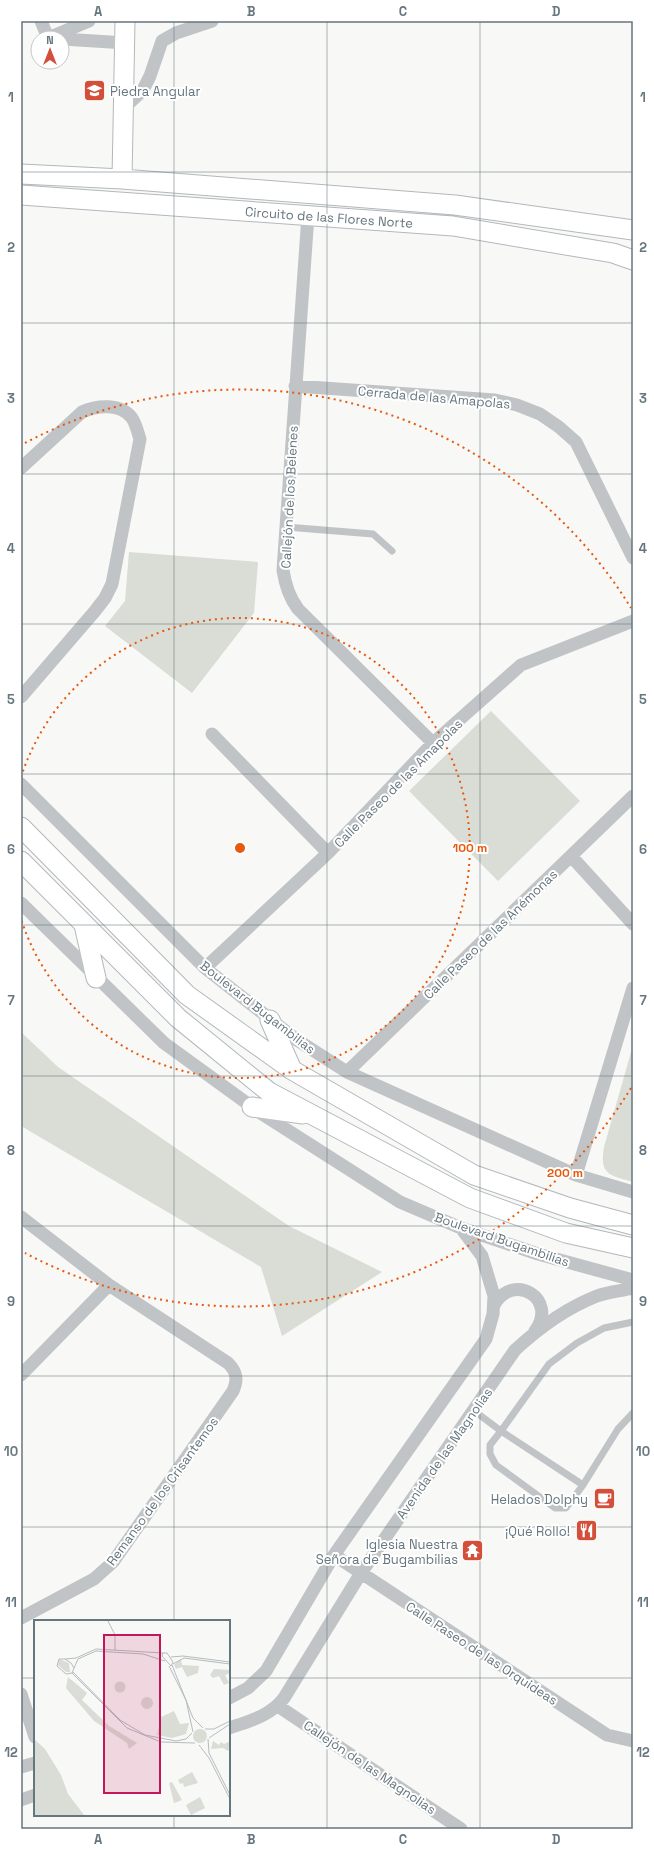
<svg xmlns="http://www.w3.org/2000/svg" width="654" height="1850" viewBox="0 0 654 1850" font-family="'Space Grotesk',sans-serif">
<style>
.green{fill:#d9ddd5}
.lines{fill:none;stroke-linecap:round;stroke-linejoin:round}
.secondary-casing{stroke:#b2b8bc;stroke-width:21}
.lane{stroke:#c0c4c7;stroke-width:7}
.street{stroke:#c0c4c7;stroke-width:13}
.secondary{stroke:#fff;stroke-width:19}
.grid{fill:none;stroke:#66767e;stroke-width:1;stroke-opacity:0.55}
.ring{fill:none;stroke:#e8590c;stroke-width:2;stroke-dasharray:2 4}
.labels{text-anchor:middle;stroke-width:4;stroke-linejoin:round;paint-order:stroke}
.poi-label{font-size:13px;fill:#66767e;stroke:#fff;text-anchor:end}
.street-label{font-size:13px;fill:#66767e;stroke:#fff}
.inset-road{fill:none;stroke:#b5bcbf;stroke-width:1}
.view{fill:#c2185b;fill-opacity:0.15;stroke:#c2185b;stroke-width:2}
.inset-edge{fill:none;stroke:#66767e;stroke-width:2}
.centre{fill:#e8590c;stroke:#fff;stroke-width:2}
.ring-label{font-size:12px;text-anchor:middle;font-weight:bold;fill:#e8590c;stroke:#fff;stroke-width:4;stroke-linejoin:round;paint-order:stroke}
.neatline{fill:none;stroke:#66767e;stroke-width:1.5}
.grid-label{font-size:13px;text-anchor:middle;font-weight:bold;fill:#66767e}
</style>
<rect width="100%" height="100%" fill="#f8f8f6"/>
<!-- green -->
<path class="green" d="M129 552 258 562 254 613 192 693 105 626 125 601Z
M491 711 580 801 498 881 409 791Z
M21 1032 58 1067 289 1226 382 1272 282 1336 261 1267 21 1126Z
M633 1045V1182C610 1175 599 1175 604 1147Z"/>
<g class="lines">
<defs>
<path id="secondary" d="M21 174 122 179 455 205 633 230
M122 179 125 21
M21 195 453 226 613 253 633 260
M21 827 187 995 292 1070 474 1175 570 1208 633 1225
M21 861 178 1018 269 1092 470 1198 566 1233 633 1248
M84 925 96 978
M270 1020 292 1070
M252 1107 303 1114"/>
</defs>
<!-- secondary casing -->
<use href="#secondary" class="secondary-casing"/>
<!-- lane -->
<path class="lane" d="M286 527 373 534 392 551
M473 1410 501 1431 549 1364 577 1343 604 1328 633 1322
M583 1485 501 1431 490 1445V1454L496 1465 555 1508H566L583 1485 618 1429 633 1413"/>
<!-- street -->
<path class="street" d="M41 21 48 38
M48 38 89 21
M62 39 126 43
M124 108 143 90 150 76 162 41 176 33 212 21
M308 215 283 570C285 584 289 597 298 609L433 743
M295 386 495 400 517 405 540 414 559 427 576 442 633 558
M21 468 82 412C97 405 121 403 132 418 136 424 138 433 140 439L112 584 105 598 95 611 21 697
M212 734 328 853
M21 784 205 968 297 1040 347 1072 576 1175 633 1192
M571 856 633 924
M21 903 164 1043 259 1112 400 1202 461 1228 538 1254 633 1280
M205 968 328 853 433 743 521 665 633 621
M347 1072 633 796
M576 1175 633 988
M21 1217 109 1285 228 1363C237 1372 238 1380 233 1391L113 1562 94 1579 21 1618
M494 1305C513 1271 559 1299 535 1331
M21 1375 109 1285
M334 1555 607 1735 633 1741
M21 1694 35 1737
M229 1698 248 1688 266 1671 334 1555 486 1339 493 1314 494 1296 482 1256 461 1228
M278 1706 461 1829
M229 1728C250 1721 270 1716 284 1698L361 1573 515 1350C540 1327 566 1308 597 1296 608 1292 621 1291 633 1288
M21 1767 35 1763
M21 1800 35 1795"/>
<!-- secondary -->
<use href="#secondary" class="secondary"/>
</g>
<!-- grid -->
<path class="grid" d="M174 21V1621M327 21V1829M480 21V1829M21 172H633M21 323H633M21 474H633M21 624H633M21 774H633M21 925H633M21 1076H633M21 1226H633M21 1376H633M21 1527H633M21 1678H35M229 1678H633M174 1815V1829"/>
<!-- distance rings -->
<g class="ring">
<path d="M21 777A230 230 0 1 1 21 919"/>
<path d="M631 1088A459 459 0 0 1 25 1253M25 443A459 459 0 0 1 631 608"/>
</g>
<!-- icons -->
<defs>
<symbol id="school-square" viewBox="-11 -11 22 22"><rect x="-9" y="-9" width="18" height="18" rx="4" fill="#d44f3a" stroke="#fff"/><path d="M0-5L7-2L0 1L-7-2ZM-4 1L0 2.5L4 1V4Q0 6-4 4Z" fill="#fff"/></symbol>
<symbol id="cafe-square" viewBox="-11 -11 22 22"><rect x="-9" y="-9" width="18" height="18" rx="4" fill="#d44f3a" stroke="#fff"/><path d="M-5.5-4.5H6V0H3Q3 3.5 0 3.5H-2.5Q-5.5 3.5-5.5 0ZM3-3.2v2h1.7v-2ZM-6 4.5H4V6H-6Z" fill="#fff"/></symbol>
<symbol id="restaurant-square" viewBox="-11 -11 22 22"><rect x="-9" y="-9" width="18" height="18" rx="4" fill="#d44f3a" stroke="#fff"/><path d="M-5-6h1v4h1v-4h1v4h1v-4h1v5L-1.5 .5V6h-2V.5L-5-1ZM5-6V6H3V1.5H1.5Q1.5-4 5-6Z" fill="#fff"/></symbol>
<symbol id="temple-square" viewBox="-11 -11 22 22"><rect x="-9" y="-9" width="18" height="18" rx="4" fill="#d44f3a" stroke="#fff"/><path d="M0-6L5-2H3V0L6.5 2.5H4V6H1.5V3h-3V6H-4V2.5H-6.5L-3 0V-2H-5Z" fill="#fff"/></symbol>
</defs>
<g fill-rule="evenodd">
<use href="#school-square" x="82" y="78" width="25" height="25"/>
<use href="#cafe-square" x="592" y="1486" width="25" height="25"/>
<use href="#restaurant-square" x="574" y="1518" width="25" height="25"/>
<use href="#temple-square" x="460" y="1538" width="25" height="25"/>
</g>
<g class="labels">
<!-- poi labels -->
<g class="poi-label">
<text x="110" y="96" text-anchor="start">Piedra Angular</text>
<text x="588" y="1504">Helados Dolphy</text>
<text x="570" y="1536">¡Qué Rollo!</text>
<text x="458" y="1549">Iglesia Nuestra<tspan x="458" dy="15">Señora de Bugambilias</tspan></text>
</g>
<!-- street labels -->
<g class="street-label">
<text transform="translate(329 217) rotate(4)" y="5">Circuito de las Flores Norte</text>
<text transform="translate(434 397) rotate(5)" y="5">Cerrada de las Amapolas</text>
<text transform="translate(289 497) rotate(-87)" y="5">Callejón de los Belenes</text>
<text transform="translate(398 783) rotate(-45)" y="5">Calle Paseo de las Amapolas</text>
<text transform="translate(490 934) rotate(-44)" y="5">Calle Paseo de las Anémonas</text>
<text transform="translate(258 1007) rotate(38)" y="5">Boulevard Bugambilias</text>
<text transform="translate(502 1239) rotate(19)" y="5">Boulevard Bugambilias</text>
<text transform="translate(444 1453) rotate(-55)" y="5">Avenida de las Magnolias</text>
<text transform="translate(162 1491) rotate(-54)" y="5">Remanso de los Crisantemos</text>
<text transform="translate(482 1653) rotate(33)" y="5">Calle Paseo de las Orquideas</text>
<text transform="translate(370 1767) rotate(34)" y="5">Callejón de las Magnolias</text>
</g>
</g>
<!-- overview -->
<g transform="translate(34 1620)">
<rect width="196" height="196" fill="#f8f8f6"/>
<path d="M25 39 35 43 36 52H32L24 45ZM147 39 148 45 165 46 164 53 153 57 148 47 142 49 140 45ZM180 49 196 50V53L191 55 195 63 190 65 185 56 179 58 176 55ZM34 57 53 73 48 80 75 106 103 123 95 129 93 123 60 101 32 68ZM80.5 67a5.5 5.5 0 1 1 11 0a5.5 5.5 0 1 1-11 0ZM107 83a6 6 0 1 1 12 0a6 6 0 1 1-12 0ZM140 91 146 104 155 103 152 114 138 118 123 115 127 97ZM159 116a7 7 0 1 1 14 0a7 7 0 1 1-14 0ZM179 121 185 125 187 122 190 124 195 122 196 127 194 131 189 128 177 129ZM158 152 164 163 150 167 149 163 146 164 144 160ZM138 162 148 180 140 183 135 163ZM166 177 171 188 157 195 152 185Z" fill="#d9ddd5"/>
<path d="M0 119 11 129 27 155 34 174 50 195H0Z" fill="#d9ddd5"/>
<path class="inset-road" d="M74 1 81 15V30M133 33 139 42 137 46 128 36 129 33ZM137 37 149 36 196 42M25 39H31L37 43 40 48 38 53 32 54 23 46ZM31 39 42 38 62 29 129 33M139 44 150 38 196 44M138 45 159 98 169 108M135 46 152 80 159 112M40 48 44 39 62 31 109 34 131 41M39 52 86 100 111 115 142 121 152 119 158 113M38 53 93 108 127 122 161 123M171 109H180L196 101M175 118 196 104M174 119 175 133 196 175M165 125 175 138 196 179"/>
<path class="view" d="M70 15H126V173H70Z"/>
<rect width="196" height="196" class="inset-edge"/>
</g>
<circle cx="240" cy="848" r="6" class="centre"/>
<g class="ring-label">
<text x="470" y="852">100 m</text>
<text x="565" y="1177">200 m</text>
</g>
<!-- border -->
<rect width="654" height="1850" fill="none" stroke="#ffffff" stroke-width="44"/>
<!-- north arrow -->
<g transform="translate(50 50)"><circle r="19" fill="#ffffff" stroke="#c2c8cb"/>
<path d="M0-3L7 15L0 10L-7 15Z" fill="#d44f3a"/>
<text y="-6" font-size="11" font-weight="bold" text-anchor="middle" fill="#66767e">N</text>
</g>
<rect x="22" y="22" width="610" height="1806" class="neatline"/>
<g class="grid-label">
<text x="98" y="16">A</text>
<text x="251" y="16">B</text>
<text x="403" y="16">C</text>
<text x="556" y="16">D</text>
<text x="11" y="102">1</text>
<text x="643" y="102">1</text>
<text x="11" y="252">2</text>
<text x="643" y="252">2</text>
<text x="11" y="403">3</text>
<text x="643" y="403">3</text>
<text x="11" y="553">4</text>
<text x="643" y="553">4</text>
<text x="11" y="704">5</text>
<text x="643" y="704">5</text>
<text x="11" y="854">6</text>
<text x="643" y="854">6</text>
<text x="11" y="1005">7</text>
<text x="643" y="1005">7</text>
<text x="11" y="1155">8</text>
<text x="643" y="1155">8</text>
<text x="11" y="1306">9</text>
<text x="643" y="1306">9</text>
<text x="11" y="1456">10</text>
<text x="643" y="1456">10</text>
<text x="11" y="1607">11</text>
<text x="643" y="1607">11</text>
<text x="11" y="1757">12</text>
<text x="643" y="1757">12</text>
<text x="98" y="1844">A</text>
<text x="251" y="1844">B</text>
<text x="403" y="1844">C</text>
<text x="556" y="1844">D</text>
</g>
</svg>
